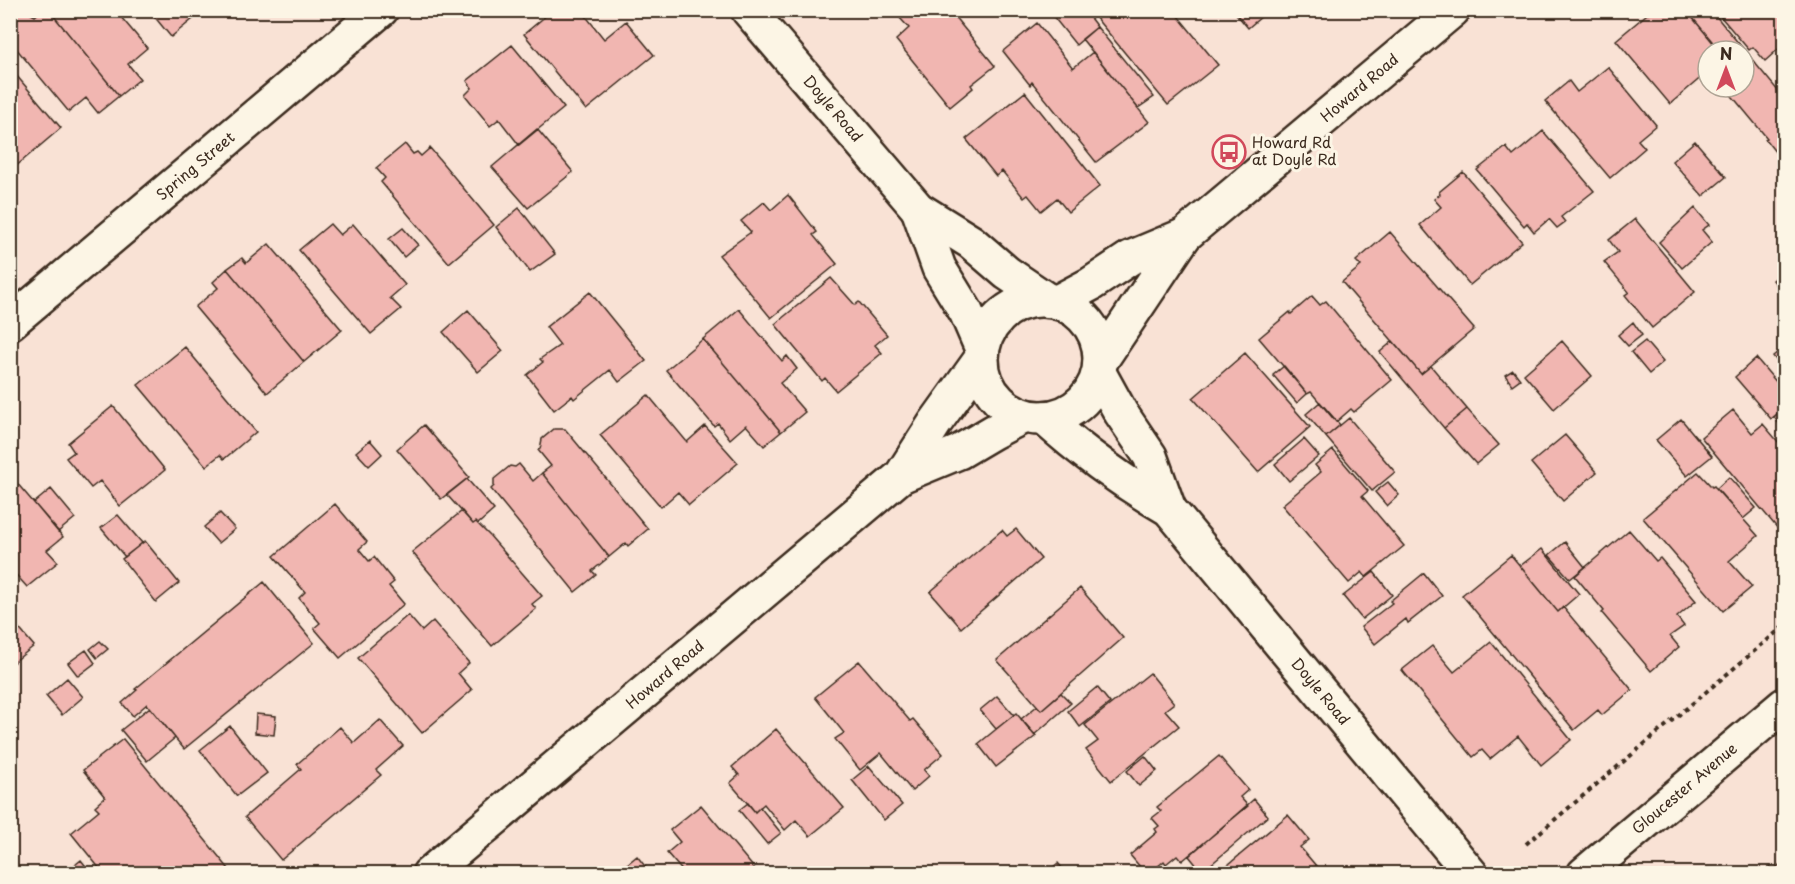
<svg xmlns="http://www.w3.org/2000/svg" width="1795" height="884" viewBox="0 0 1795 884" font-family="'Playpen Sans',sans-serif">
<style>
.building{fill:#f1b6b1;stroke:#3b2a1e;stroke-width:1.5}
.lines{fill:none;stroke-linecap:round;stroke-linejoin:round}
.minor-casing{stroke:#3b2a1e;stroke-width:38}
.path{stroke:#3b2a1e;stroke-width:4;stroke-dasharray:4.5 4.5;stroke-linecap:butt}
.minor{stroke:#fcf5e5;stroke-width:33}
.labels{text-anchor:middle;stroke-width:6;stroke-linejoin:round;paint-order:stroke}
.street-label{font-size:15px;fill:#3b2a1e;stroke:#fcf5e5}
.poi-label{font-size:15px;fill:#3b2a1e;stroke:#fcf5e5;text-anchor:start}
</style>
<rect width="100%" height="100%" fill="#f9e2d5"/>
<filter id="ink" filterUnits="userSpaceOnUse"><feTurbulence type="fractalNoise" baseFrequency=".0167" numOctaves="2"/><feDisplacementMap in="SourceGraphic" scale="12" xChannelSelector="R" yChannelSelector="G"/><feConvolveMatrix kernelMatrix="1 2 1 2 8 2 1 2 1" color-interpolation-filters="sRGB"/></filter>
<g filter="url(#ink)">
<!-- building -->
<path class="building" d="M24 10 35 16 42 10H49L119 96 98 113 86 98 69 112 10 41V15L15 11Z
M49 10H115L147 48 128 64 140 79 119 96Z
M149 10H204L171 37Z
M553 10H581L604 39 626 21 654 55 586 110 524 34Z
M909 10H949L995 66 971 85 973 88 950 107 896 40 909 28 900 18Z
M1048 10H1084L1097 27 1076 45Z
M1105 10H1173L1218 65 1168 105 1096 18Z
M1233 10H1269L1248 28Z
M1652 10H1686L1720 51H1708V80L1704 75 1670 104 1616 40Z
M1699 10H1711L1784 98V163L1765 139 1767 138 1728 91 1732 87H1744V51H1720L1692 17Z
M1715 10H1784V44L1765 61 1753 47 1749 50Z
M1037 23 1073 68 1093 52 1149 122 1096 162 1032 82 1030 85 1003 51Z
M1097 27 1154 97 1138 108 1082 39Z
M512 45 564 108 519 145 499 119 490 126 465 95 472 88 467 81Z
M1608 67 1656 125 1638 140 1645 148 1610 178 1545 101 1569 81 1577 92Z
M10 68 61 128 15 167 10 163Z
M1025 92 1100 186 1068 212 1057 198 1041 211 1028 195 1024 198 1002 171 996 176 966 139Z
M537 129 573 172 528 208 492 167Z
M1543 131 1594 191 1561 217 1565 222 1557 228 1549 219 1534 232 1527 223 1524 226 1477 170 1506 147 1513 156Z
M1695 141 1726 177 1703 196 1672 161Z
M405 144 413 154 417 152 421 156 430 148 494 225 449 263 381 182 385 178 376 168Z
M1463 172 1522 242 1470 285 1420 225 1441 207 1434 199 1440 194 1439 192Z
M788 195 817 232 813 235 837 264 771 318 719 255 751 232 741 221 764 202 771 210Z
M519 208 555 254 530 272 496 227Z
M1695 208 1709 225 1702 230 1712 242 1682 268 1659 242Z
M1635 219 1695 292 1652 328 1625 295 1629 292 1604 262 1618 252 1609 240Z
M330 224 340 235 353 224 405 285 390 298 401 309 371 334 299 250Z
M403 228 418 245 404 257 389 239Z
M1390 232 1474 329 1421 374 1342 282 1361 266 1356 261Z
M269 244 342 330 304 362 227 269 242 258 246 263Z
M227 269 304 362 267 393 195 307 218 288 213 282Z
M1784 271V294L1773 280Z
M831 278 855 305 859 302 887 335 875 345 882 353 836 391 825 378 822 381 775 324Z
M590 292 646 361 619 382 610 370 574 399 572 396 554 410 527 375 543 362 540 359 560 345 546 327Z
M1312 296 1320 305 1326 301 1392 380 1354 412 1351 409 1336 422 1311 392 1307 394 1259 338 1290 312 1291 314Z
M739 309 782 361 787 356 797 369 780 383 805 412 781 432 703 339Z
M468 310 503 351 478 372 443 332Z
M1633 322 1642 335 1628 346 1618 335Z
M703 339 781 432 764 446 746 425 730 439 718 423 714 426 666 370Z
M1393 341 1421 374 1431 366 1467 409 1444 428 1380 352Z
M1562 341 1592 376 1554 409 1524 374Z
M1645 341 1663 362 1649 374 1631 352Z
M185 347 256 432 224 459 220 455 206 466 138 385Z
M1784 347V370L1773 356Z
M1245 353 1310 427 1258 472 1193 398Z
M1756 358 1784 391V408L1771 419 1735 377Z
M1284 366 1307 394 1297 403 1273 375Z
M1513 370 1520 379 1512 385 1505 375Z
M648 395 687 442 705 426 738 463 689 505 678 492 661 507 600 435Z
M1320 402 1340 425 1326 437 1306 414Z
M113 406 165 470 120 506 100 481 91 488 66 458 74 452 68 443Z
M1784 408V430L1774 417Z
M1467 409 1499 445 1476 464 1444 428Z
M1733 410 1752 433 1763 424 1780 444 1784 440V536L1701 437Z
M1349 418 1395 472 1372 491 1326 437Z
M1681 419 1712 456 1687 476 1656 440Z
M424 425 469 477 441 499 397 449Z
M554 429H565L648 529 628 546 626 543 609 557 542 473 551 466 538 450 540 449 542 439Z
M1565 435 1597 472 1563 501 1531 463Z
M1304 439 1319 456 1289 481 1275 464Z
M370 440 382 454 369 466 356 452Z
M1333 450 1368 491 1362 496 1404 546 1366 577 1362 572 1349 583 1282 505 1321 472 1315 465Z
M519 464 533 481 542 473 609 557 592 571 596 575 575 592 491 489 494 486V479L510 466 515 467Z
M1698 472 1712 487 1714 486 1758 536 1729 561 1752 587 1723 611 1643 518Z
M10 475 63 537 47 550 58 562 27 587 10 568Z
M1729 477 1756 508 1743 519 1716 489Z
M467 479 494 510 478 524 476 522 473 524 447 495Z
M1388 482 1399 495 1387 506 1375 492Z
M51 489 75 518 58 532 34 503Z
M335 504 367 542 359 549 369 561 374 557 394 582 389 586 404 604 340 658 314 628 320 623 299 598 305 592 274 556Z
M462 511 473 524 476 522 490 536 542 596 532 604 536 609 492 646 412 552Z
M220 513 235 529 218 543 204 527Z
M118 515 142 543 125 557 101 528Z
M1016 529 1041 559 961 628 930 592 1002 530 1007 536Z
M1629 530 1656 561 1660 558 1696 601 1677 617 1684 626 1670 636 1679 647 1651 671 1602 613 1604 611 1575 576Z
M145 541 179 583 156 602 122 559Z
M1565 542 1585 567 1570 579 1549 555Z
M1542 549 1579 594 1558 612 1520 566Z
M1511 555 1558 612 1563 607 1632 690 1602 715 1598 710 1574 730 1462 595Z
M1374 572 1392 595 1362 619 1343 596Z
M1424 573 1442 596 1408 623 1406 619 1375 644 1361 627 1392 603 1390 601Z
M264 582 314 643 184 749 147 704 133 716 122 703 137 690 135 689Z
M1080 588 1123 638 1041 710 997 660Z
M408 615 422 631 433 621 469 663 458 673 472 690 422 733 358 658Z
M10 618 34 646 10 665Z
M100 641 108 649 97 658 90 649Z
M1491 642 1571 740 1541 765 1518 736 1490 759 1482 750 1473 757 1402 670 1432 646 1454 672Z
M86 650 95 663 78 676 68 663Z
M859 661 910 721 913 719 943 754 924 770 929 776 912 791 881 753 860 770 835 739 844 733 815 697Z
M1150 673 1174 703 1165 710 1179 726 1111 781 1086 750 1098 741 1085 725Z
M67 678 83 697 62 715 46 696Z
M1097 687 1110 703 1080 727 1068 711Z
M1061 693 1071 703 1034 735 1021 719 1037 706 1041 710Z
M997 696 1014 715 996 729 980 710Z
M150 707 175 738 147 761 121 730Z
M1016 713 1036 736 996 767 978 744Z
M256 714 276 716 274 735 255 733Z
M380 720 403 746 376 770 381 775 281 860 245 817 301 769 297 764 340 727 354 743Z
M230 726 267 773 237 796 200 750Z
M776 729 844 808 810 836 796 820 785 830 764 804 755 812 730 783 739 775 732 767Z
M123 739 233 874H104L71 833 99 810 95 806 105 797 83 770Z
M1145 756 1157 771 1139 786 1127 771Z
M1219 756 1248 790 1240 797 1248 806 1182 861 1177 855 1166 864 1164 861 1149 874H1146L1130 855 1157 832 1155 829 1159 826 1152 818 1161 811 1157 807Z
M869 766 902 805 884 820 852 780Z
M1254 799 1268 816 1202 872 1189 856Z
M748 803 755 812 760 807 781 833 767 844 739 810Z
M701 805 759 874H685L667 853 680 842 670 830Z
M1288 815 1309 840 1300 847 1323 874H1217Z
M637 856 651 874H615Z
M81 860 92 874H64Z
M1784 861V874H1762L1770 867 1772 871Z
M1058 863 1067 874H1045Z"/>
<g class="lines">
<defs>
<g id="minor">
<path id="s1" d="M748 10 918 209 971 242 1007 273 1047 300"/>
<path d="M918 209 939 268 966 312 982 349"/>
<circle cx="1041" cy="359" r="59"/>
<path d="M1057 302 1091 284 1130 258 1185 235"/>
<path id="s2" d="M10 323 381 10"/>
<path id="s3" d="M1100 362 1185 235 1453 10"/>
<path d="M1099 373 1121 413 1150 456 1169 509"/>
<path id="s4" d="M1044 418C1083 453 1124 483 1169 509L1471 874"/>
<path d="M901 476 959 452 993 432 1024 416"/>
<path id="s5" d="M429 874 901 476 935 423 981 359"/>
<path id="s6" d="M1584 874 1784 705"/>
</g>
</defs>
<!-- minor casing -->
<use href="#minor" class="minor-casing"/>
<!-- path -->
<path class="path" d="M1526 844 1784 626"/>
<!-- minor -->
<use href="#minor" class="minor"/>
</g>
</g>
<!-- icons -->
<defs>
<symbol id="bus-ring" viewBox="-11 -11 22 22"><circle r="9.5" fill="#fcf5e5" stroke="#d1495b" stroke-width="1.5"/><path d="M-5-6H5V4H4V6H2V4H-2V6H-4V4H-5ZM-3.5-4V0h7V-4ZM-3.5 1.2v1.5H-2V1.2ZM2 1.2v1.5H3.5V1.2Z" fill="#d1495b"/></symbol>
</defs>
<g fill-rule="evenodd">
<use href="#bus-ring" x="1210" y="133" width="38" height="38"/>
</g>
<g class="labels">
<!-- street labels -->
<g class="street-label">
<text dy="5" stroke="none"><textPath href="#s3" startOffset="381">Howard Road</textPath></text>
<text dy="5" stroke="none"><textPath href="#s1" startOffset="130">Doyle Road</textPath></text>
<text dy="5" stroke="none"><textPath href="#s2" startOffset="243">Spring Street</textPath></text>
<text dy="5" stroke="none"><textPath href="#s5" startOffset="309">Howard Road</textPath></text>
<text dy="5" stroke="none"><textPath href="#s4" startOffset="392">Doyle Road</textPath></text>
<text dy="5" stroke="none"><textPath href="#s6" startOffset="132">Gloucester Avenue</textPath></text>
</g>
<!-- poi labels -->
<g class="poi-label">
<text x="1252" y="148">Howard Rd<tspan x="1252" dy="17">at Doyle Rd</tspan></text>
</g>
</g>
<!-- margin -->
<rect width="1795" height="884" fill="none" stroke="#fcf5e5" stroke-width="36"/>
<rect x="18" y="18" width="1759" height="848" fill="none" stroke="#3b2a1e" stroke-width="2" filter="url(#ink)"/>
<!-- north arrow -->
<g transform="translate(1726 69)"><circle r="28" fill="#fcf5e5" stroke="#afa495" stroke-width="1.5"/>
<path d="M0-4.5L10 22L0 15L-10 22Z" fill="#d1495b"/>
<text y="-9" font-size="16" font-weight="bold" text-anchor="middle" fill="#3b2a1e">N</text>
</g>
</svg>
